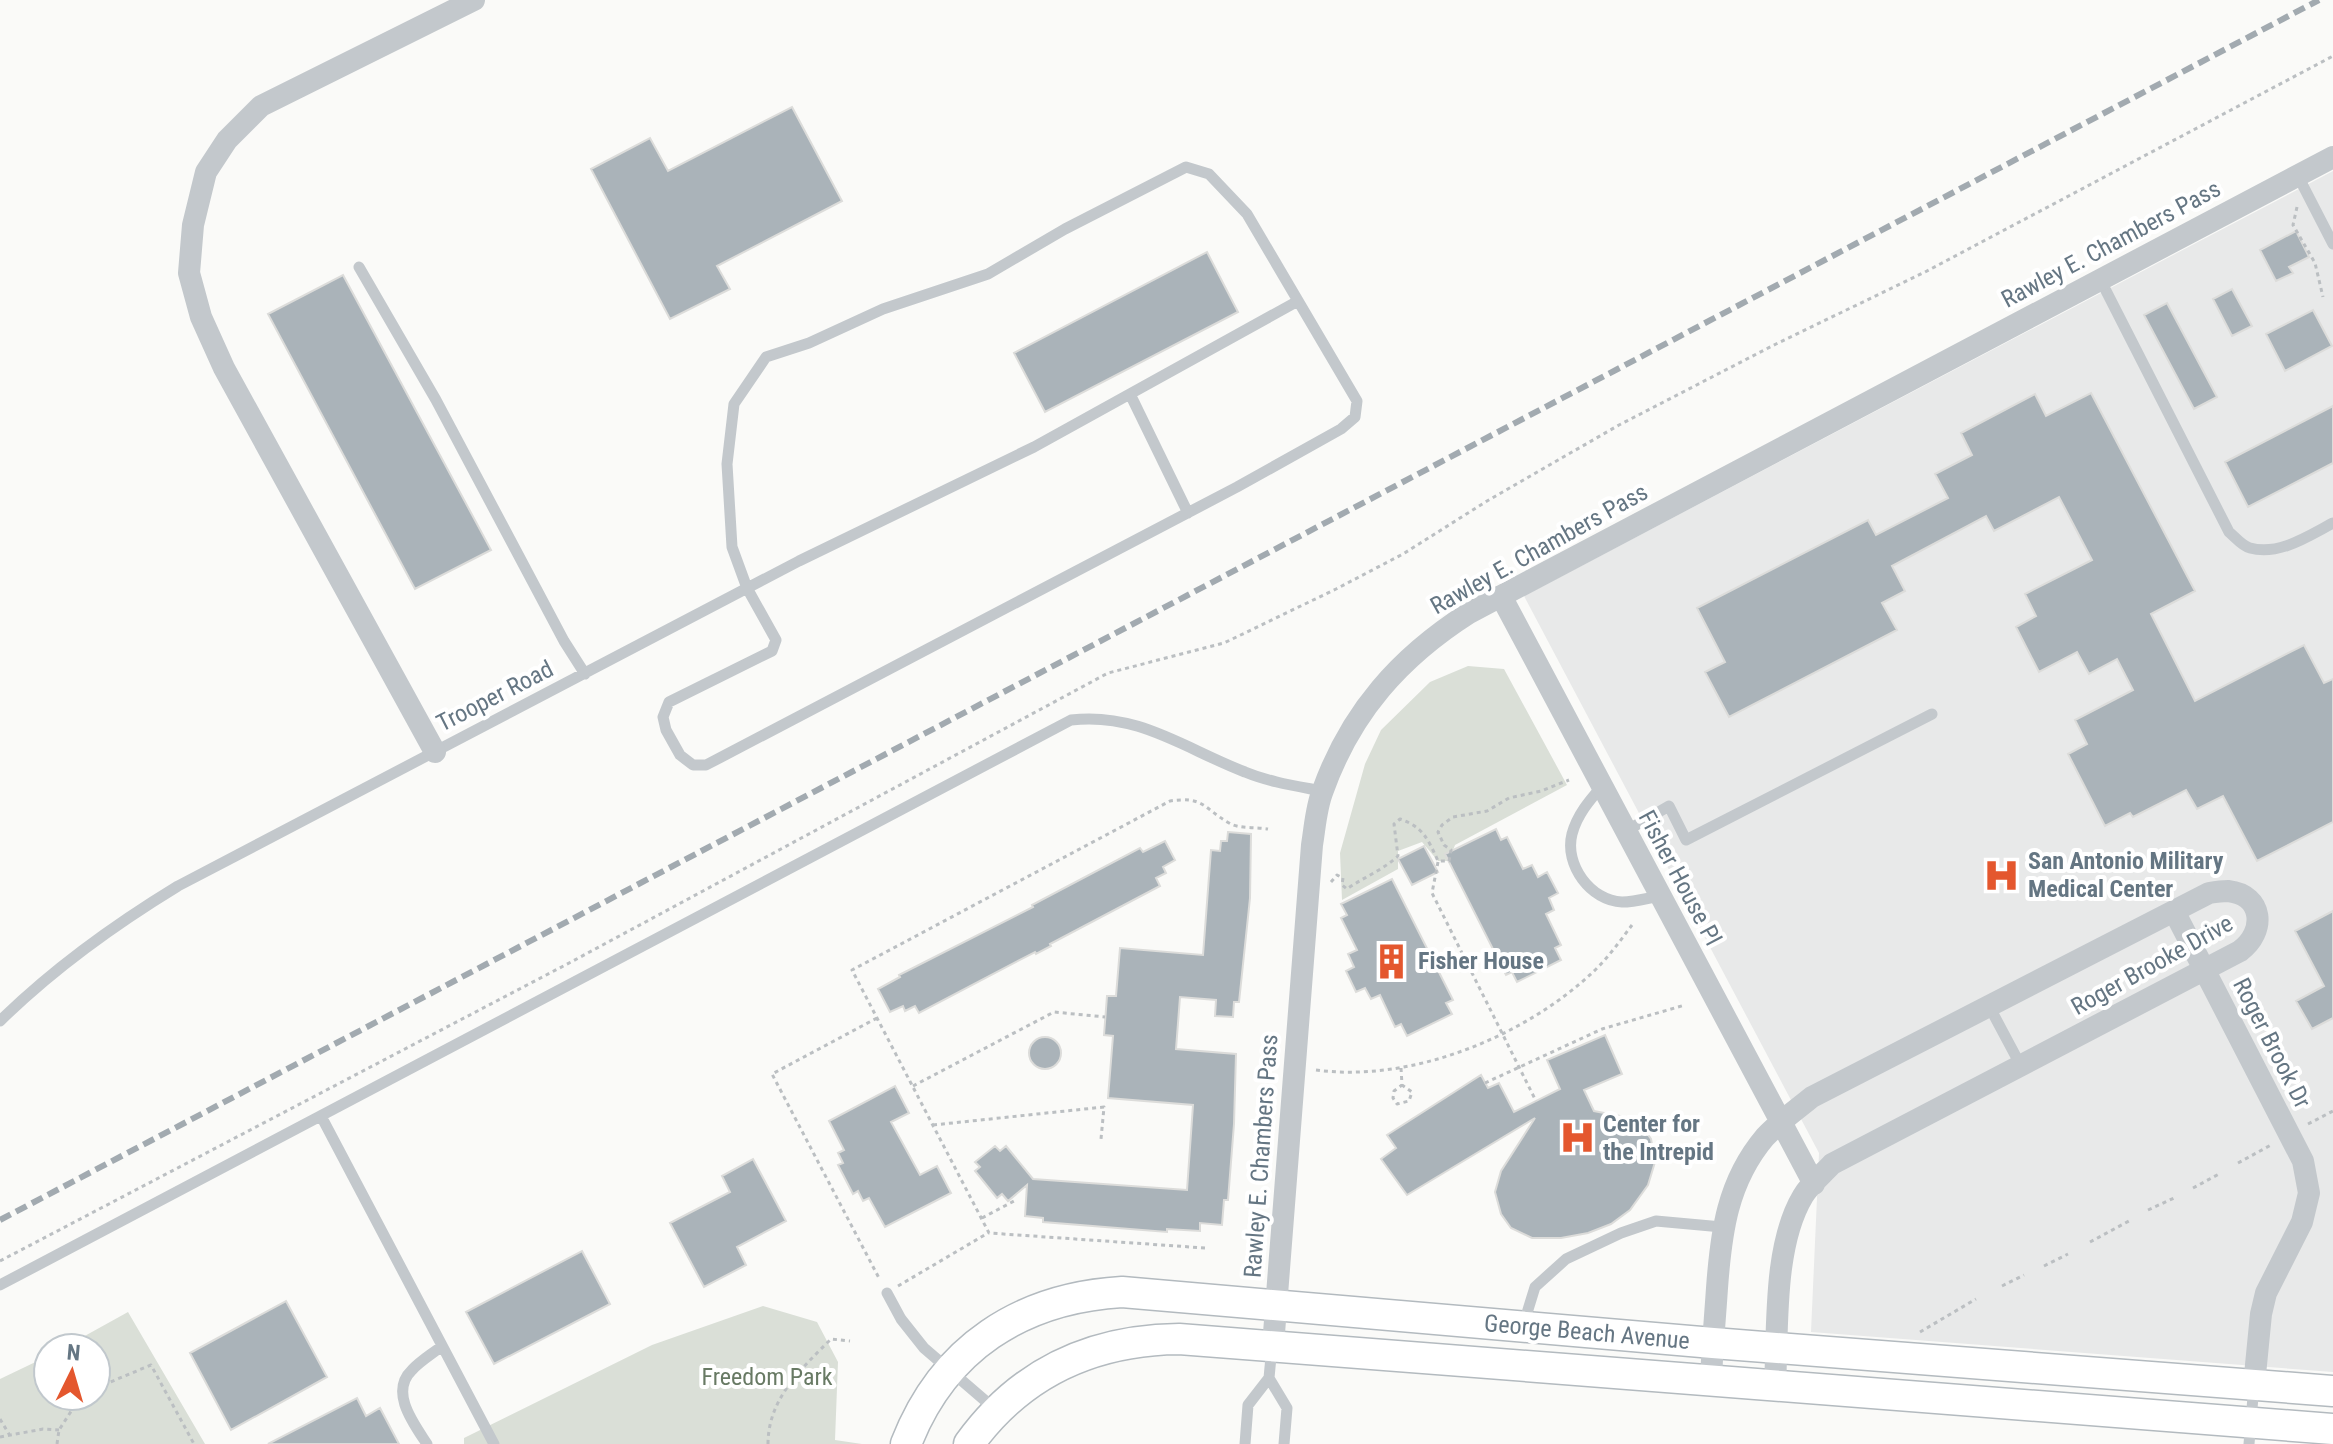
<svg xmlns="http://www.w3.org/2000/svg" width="2333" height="1444" viewBox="0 0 2333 1444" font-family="'Roboto Condensed',sans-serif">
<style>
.built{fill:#e8e9e9}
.green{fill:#dadfd7}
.building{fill:#aab3b9;stroke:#dcdcda;stroke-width:2}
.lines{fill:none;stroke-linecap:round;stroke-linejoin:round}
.secondary-casing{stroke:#b3babf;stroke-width:33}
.path{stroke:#bbbfc2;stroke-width:3;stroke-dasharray:4 4;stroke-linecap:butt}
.lane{stroke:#c3c8cc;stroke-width:11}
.street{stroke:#c3c8cc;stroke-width:22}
.secondary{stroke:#fff;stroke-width:30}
.rail{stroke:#a2aab0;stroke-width:6;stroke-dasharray:12 6;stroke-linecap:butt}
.labels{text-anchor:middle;stroke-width:8;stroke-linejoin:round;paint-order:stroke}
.street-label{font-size:24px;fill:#657683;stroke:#fff}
.poi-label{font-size:24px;font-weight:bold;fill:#657683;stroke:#fff;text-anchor:start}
.park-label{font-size:24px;fill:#687a64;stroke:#fff}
</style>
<rect width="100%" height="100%" fill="#fafaf8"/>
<!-- built -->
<path class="built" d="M2333 171V1372L1811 1332 1819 1153 1524 596Z"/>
<!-- green -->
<path class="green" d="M1468 666 1504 669 1567 785 1455 845 1449 861H1438L1422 842 1398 851V869L1342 900 1340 853 1365 764 1381 730 1430 682Z
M763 1306 817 1322 838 1362 835 1440 862 1444H464V1438L652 1345Z
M128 1312 205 1444H0V1379L48 1356V1396H96V1348H63Z"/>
<!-- building -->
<path class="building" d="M792 107 842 201 717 266 730 289 670 319 591 169 650 138 668 171Z
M2296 231 2309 257 2289 267 2293 273 2276 281 2260 250Z
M1207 252 1238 312 1045 412 1014 353Z
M343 275 491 550 415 589 268 314Z
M2232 289 2252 326 2232 336 2213 299Z
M2167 303 2217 397 2194 409 2144 315Z
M2313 310 2332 346 2285 371 2266 334Z
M2091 393 2195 591 2151 614 2195 701 2304 645 2324 683 2333 679V822L2257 861 2223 796 2197 809 2186 790 2133 817 2130 813 2105 826 2068 754 2087 744 2075 720 2133 690 2117 659 2089 674 2077 652 2039 672 2016 627 2036 616 2025 594 2092 560 2059 497 1994 531 1986 516 1892 566 1905 591 1882 603 1897 630 1729 717 1705 672 1725 662 1697 608 1868 520 1876 535 1948 498 1935 474 1972 455 1961 433 2035 394 2046 416Z
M2333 406V463L2248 507 2225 462Z
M1496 829 1501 840 1507 837 1523 869 1532 865 1538 877 1547 872 1558 893 1549 898 1554 910 1546 914 1561 945 1555 948 1561 960 1517 982 1512 972 1506 975 1445 854Z
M1228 832 1251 834 1250 898 1239 1002H1234L1233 1017 1215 1016 1216 1000 1180 997 1176 1049 1236 1054 1234 1124 1228 1200H1224L1222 1225 1200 1223V1231L1167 1229V1232L1043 1222V1218L1025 1216 1027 1185 1008 1201 1002 1194 997 1198 975 1171 980 1167 975 1162 995 1146 1000 1151 1006 1146 1033 1179 1187 1190 1193 1105 1108 1098 1113 1036 1104 1035 1107 996H1116L1120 948 1203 955 1211 850 1220 851 1221 841H1227Z
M1165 841 1175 860 1163 867 1166 873 1156 878 1160 886 1050 944 1051 946 1036 954 1035 952 919 1013 915 1006 905 1011 903 1006 890 1012 878 989 900 977 899 975 1033 907 1032 905 1140 848 1143 852Z
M1424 846 1438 872 1412 885 1398 859Z
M1392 879 1453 1000 1446 1003 1452 1014 1407 1036 1401 1024 1395 1027 1380 995 1371 999 1365 988 1356 992 1346 971 1354 967 1348 954 1357 950 1341 918 1347 915 1341 904Z
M2333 911V1018L2312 1029 2296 1001 2324 986 2295 931Z
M1605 1035 1622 1074 1584 1090 1594 1111 1625 1117 1641 1125 1651 1139 1655 1162 1648 1185 1630 1210 1611 1224 1588 1233 1561 1238H1532L1511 1228 1501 1214 1495 1192 1501 1171 1535 1118 1407 1195 1381 1159 1396 1148 1387 1135 1481 1075 1488 1088 1499 1083 1514 1112 1560 1089 1547 1060Z
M1029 1053a16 16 0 1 1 32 0a16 16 0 1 1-32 0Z
M895 1086 909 1113 891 1122 920 1175 937 1166 951 1193 885 1227 869 1198 863 1201 858 1191 853 1194 838 1165 843 1163 838 1153 844 1150 829 1121Z
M753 1159 786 1221 737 1247 746 1265 704 1287 670 1223 730 1192 722 1176Z
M582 1251 610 1304 494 1364 466 1312Z
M286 1301 327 1377 231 1430 190 1353Z
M357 1398 366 1416 380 1408 399 1444H268Z"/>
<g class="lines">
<defs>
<path id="secondary" d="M906 1444C943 1348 1021 1298 1122 1292L1713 1343 2333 1391
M969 1444C1021 1372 1092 1340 1179 1339L2333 1429"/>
</defs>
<!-- secondary casing -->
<use href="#secondary" class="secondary-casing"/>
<!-- path -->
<path class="path" d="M2297 207 2293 225 2315 263 2323 297
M1438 862 1432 893 1536 1101
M1331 882 1337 875 1343 878 1342 885 1347 889C1364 877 1383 870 1398 856L1394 824 1400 819C1423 827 1428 839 1438 861H1449L1451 850 1444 845 1438 832 1442 825 1453 817 1487 811 1509 798 1541 791 1569 780
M877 1018 772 1074 880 1280
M1401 1068 1402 1085 1394 1091 1393 1098 1397 1104 1409 1101 1412 1092 1402 1085
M1316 1070C1411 1083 1524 1037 1593 972 1608 958 1620 941 1632 925
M1485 1083 1602 1029 1685 1005
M913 1086 1054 1012 1105 1017
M2308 1124 2333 1111
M933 1125 1104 1107 1101 1139
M2238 1163 2271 1145
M2193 1188 2219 1174
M2148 1210 2174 1198
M982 1218 1014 1201
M2090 1242 2129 1221
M1205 1248 989 1233 852 970 1170 801C1204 796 1203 808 1229 823 1239 829 1256 827 1268 829
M0 1261 571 962 1108 673 1224 643 1336 589 1403 554 1487 501 1619 425 1776 344 1925 272 2333 56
M2044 1266 2068 1254
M898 1286 988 1233
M2002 1286 2024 1275
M1920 1332 1976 1299
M96 1388 151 1365 194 1444
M0 1419 9 1434
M0 1437 43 1429 59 1430
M57 1444 59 1430 81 1396
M768 1444C768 1399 801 1369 831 1339L850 1341"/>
<!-- lane -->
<path class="lane" d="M1186 167 1209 174 1247 214 1357 401 1355 417 1341 429 1237 487 706 765H693L680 755 666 730 663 717 669 702 772 651 776 640 747 588 732 547 727 464 734 404 766 357 809 343 883 309 988 274 1065 229Z
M2298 176 2333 244
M359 267 436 400 564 641 585 674
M2100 279 2229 532C2235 537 2242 546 2250 548 2279 556 2308 536 2333 523
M1130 394 1188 513
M1602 786C1589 801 1577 815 1572 834 1564 865 1591 901 1622 902 1635 902 1648 898 1660 896
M1626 831 1669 806 1686 840 1932 714
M1989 1006 2021 1066
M0 1021C54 968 114 925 178 886L799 561 1034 447 1298 301
M321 1116 494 1444
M0 1285 1071 720C1138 712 1185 749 1245 772 1269 782 1296 786 1322 791
M887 1293 901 1319 924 1348 996 1410
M1523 1326 1535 1287 1566 1259 1621 1233 1656 1221 1722 1227
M1269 1378 1287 1408 1284 1444
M427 1444C414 1424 389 1392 412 1370 420 1361 432 1354 442 1346
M1245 1444 1248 1405 1269 1378 1272 1346
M2249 1444 2254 1385"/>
<!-- street -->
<path class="street" d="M1501 596 1814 1184
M435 752 224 368 201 317 189 273 193 225 206 172 227 140 261 106 474 0
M2174 911 2303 1161 2309 1193 2302 1222 2266 1293 2261 1314 2254 1385
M1273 1346 1312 845C1315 827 1316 807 1323 790 1351 712 1400 657 1469 613L2333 157
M1711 1381C1712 1350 1715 1319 1717 1288 1721 1233 1727 1182 1765 1137 1779 1122 1796 1110 1812 1097L2209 893C2215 892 2223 891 2228 891 2264 895 2266 932 2240 951L1832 1164C1823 1174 1810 1184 1803 1196 1773 1246 1778 1329 1775 1386"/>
<!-- secondary -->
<use href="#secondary" class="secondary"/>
<!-- rail -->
<path class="rail" d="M0 1220 2319 0"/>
</g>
<!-- icons -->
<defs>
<symbol id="hospital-bare" viewBox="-9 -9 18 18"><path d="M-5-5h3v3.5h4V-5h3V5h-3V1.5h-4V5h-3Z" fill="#e4572e" stroke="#fff" stroke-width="2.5" paint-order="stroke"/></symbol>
<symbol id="building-bare" viewBox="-9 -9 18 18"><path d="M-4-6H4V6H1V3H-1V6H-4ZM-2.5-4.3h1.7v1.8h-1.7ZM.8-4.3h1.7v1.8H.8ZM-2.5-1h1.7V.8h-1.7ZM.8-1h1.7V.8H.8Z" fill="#e4572e" stroke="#fff" stroke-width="2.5" paint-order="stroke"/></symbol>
</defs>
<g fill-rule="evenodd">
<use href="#hospital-bare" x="1976" y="850" width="51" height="51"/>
<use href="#building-bare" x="1366" y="936" width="51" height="51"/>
<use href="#hospital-bare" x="1552" y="1112" width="51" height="51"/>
</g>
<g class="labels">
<!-- street labels -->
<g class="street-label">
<text transform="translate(2111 244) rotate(-28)" y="8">Rawley E. Chambers Pass</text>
<text transform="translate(1539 549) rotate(-29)" y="8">Rawley E. Chambers Pass</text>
<text transform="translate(495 696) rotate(-27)" y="8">Trooper Road</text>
<text transform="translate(1680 878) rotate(62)" y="8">Fisher House Pl</text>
<text transform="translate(2152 965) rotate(-29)" y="8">Roger Brooke Drive</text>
<text transform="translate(2272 1043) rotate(63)" y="8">Roger Brook Dr</text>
<text transform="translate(1261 1156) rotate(-86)" y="8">Rawley E. Chambers Pass</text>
<text transform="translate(1587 1332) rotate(5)" y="8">George Beach Avenue</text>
</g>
<!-- poi labels -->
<g class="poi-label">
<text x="2028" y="869">San Antonio Military<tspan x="2028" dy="28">Medical Center</tspan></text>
<text x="1418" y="969">Fisher House</text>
<text x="1603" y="1132">Center for<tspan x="1603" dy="28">the Intrepid</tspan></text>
</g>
<!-- park labels -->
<g class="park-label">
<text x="767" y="1385">Freedom Park</text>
</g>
</g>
<!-- north arrow -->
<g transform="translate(72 1372) rotate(5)"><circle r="38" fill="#ffffff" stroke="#c1c8cd" stroke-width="2"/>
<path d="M0-6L14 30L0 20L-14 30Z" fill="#e4572e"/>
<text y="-12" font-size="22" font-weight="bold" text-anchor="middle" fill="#657683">N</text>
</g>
</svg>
